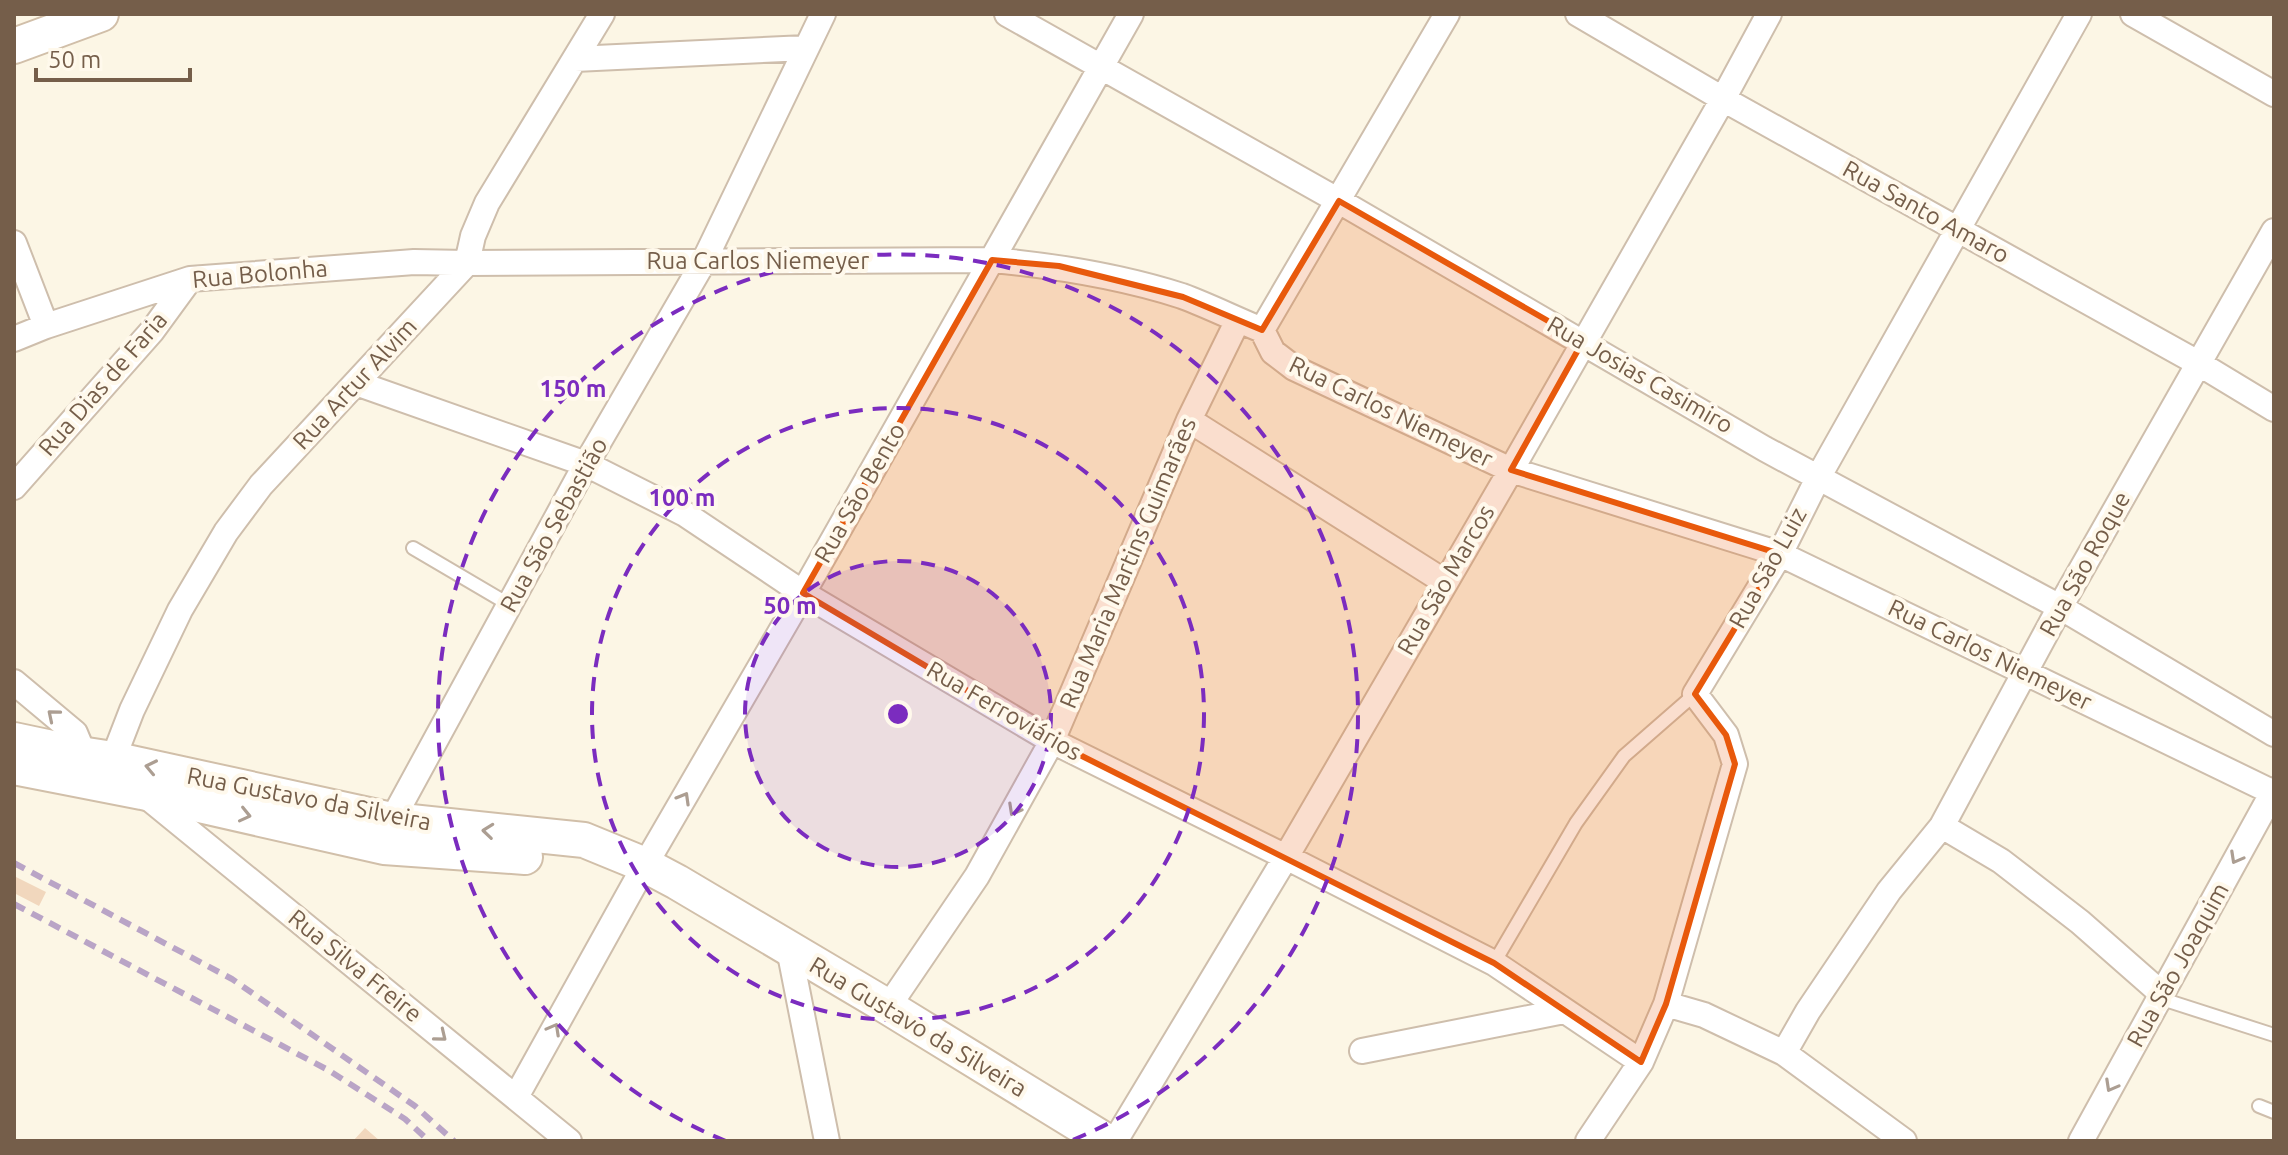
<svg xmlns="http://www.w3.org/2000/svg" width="2288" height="1155" viewBox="0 0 2288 1155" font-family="Ubuntu,sans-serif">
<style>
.building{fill:#f1d7bd}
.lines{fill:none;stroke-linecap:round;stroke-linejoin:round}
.lane-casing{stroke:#cebeac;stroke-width:16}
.street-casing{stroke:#cebeac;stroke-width:28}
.secondary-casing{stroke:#d1bfa9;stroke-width:38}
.lane{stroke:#fff;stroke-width:12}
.street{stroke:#fff;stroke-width:24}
.secondary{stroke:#fff;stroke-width:34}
.rail{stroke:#b9a4c6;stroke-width:6;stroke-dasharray:12 8;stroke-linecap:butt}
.oneway{stroke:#ac9e92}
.marked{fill:#e8590c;fill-opacity:0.2;stroke:#e8590c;stroke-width:6;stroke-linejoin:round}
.ring{fill:none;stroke:#7b2cbf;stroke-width:4;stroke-dasharray:14 10}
.labels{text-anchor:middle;stroke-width:8;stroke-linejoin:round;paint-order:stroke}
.street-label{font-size:24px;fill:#755e4a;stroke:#fff9ec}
.centre{fill:#7b2cbf;stroke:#fff9ec;stroke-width:4}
.ring-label{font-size:24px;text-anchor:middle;font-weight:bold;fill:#7b2cbf;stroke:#fff9ec;stroke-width:8;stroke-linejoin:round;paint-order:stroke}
</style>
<rect width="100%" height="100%" fill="#fcf6e5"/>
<!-- building -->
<path class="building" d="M14 876 46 892 39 906 14 893Z
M365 1128 380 1141H353Z"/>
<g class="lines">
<defs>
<path id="lane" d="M413 548 510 605
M1494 963 1576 823 1624 756 1695 694
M2159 998 2274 1035
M2259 1106 2274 1112"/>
<path id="street" d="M1007 14 1339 201 1765 449 2060 607 2274 734
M1578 14 1723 99 2198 363 2274 409
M2133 14 2274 94
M575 59 806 48
M14 243 46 326
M1262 330 1447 14
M14 339 46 326 190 279 414 262 467 263 992 260C1056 266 1120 276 1182 296 1209 306 1235 319 1262 330L1273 352 1294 368 1511 470 1780 554 2274 793
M356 383 586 464 685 514 803 593 1052 741 1286 857 1494 963 1641 1062
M1189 420 1445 582
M14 487 152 331 190 279
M14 682 75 733 80 745V754
M113 759 132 710 180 610 226 532 261 485 467 263 473 236 487 203 602 14
M146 796 569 1141
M392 820 586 464 704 261 823 14
M1942 826 2001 861 2080 922 2162 994
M789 949 827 1141
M1666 1004 1704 1015 1784 1053 1904 1141
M888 1007 977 876 1052 741 1189 420 1238 320
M1362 1051 1564 1011
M1784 1053 1808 1011 1889 891 1942 826 2060 607 2274 231
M516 1097 645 865 803 593 1131 14
M1115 1141 1286 857 1511 470 1723 99 1769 14
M1588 1141 1641 1062 1666 1004 1735 764 1726 735 1695 694 1780 554 1819 476 2079 14
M2081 1141 2274 790"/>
<path id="secondary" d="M14 46 101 14
M14 740 80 754 113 759 392 820 584 840 645 865 677 882 888 1007 1106 1141
M14 767 142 792 384 847 525 857"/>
</defs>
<!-- lane casing -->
<use href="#lane" class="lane-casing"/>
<!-- street casing -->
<use href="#street" class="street-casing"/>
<!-- secondary casing -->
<use href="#secondary" class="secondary-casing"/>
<!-- lane -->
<use href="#lane" class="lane"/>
<!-- street -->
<use href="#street" class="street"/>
<!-- secondary -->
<use href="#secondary" class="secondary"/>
<!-- rail -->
<path class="rail" d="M14 863 232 979 415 1106 454 1141
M14 904 328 1070 405 1119 429 1141"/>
</g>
<!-- one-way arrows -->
<defs><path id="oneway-chevron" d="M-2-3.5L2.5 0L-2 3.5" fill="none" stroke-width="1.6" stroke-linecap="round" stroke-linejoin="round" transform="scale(2)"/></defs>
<g class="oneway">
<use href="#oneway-chevron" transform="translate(53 715) rotate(-140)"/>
<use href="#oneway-chevron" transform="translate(151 767) rotate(-168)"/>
<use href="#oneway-chevron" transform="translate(684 798) rotate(-60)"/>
<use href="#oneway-chevron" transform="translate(1014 810) rotate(119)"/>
<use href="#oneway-chevron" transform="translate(245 815) rotate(13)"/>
<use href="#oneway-chevron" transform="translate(488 831) rotate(-174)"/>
<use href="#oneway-chevron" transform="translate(2236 858) rotate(119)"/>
<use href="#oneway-chevron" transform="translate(554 1029) rotate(-61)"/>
<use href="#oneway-chevron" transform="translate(441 1036) rotate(39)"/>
<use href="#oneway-chevron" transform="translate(2111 1086) rotate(119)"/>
</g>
<!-- marked area -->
<path class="marked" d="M1339 201 1583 341 1511 470 1780 554 1695 694 1726 735 1735 764 1666 1004 1641 1062 1494 963 1052 741 803 593 992 260 1059 266 1183 297 1262 330Z"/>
<!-- distance rings -->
<circle cx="898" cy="714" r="153" fill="#7b2cbf" fill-opacity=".12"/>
<g class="ring">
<circle cx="898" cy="714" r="153"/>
<circle cx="898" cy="714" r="306"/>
<path d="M726 1141A460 460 0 1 1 1070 1141"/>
</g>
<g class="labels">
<!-- street labels -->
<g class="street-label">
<text transform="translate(1926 212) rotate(29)" y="8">Rua Santo Amaro</text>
<text x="758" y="269">Rua Carlos Niemeyer</text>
<text transform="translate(260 274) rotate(-5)" y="8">Rua Bolonha</text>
<text transform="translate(1640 375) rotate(30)" y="8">Rua Josias Casimiro</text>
<text transform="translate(103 384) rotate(-49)" y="8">Rua Dias de Faria</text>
<text transform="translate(355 384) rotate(-47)" y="8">Rua Artur Alvim</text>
<text transform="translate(1391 412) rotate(26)" y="8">Rua Carlos Niemeyer</text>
<text transform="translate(860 493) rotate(-60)" y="8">Rua São Bento</text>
<text transform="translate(554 525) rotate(-61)" y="8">Rua São Sebastião</text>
<text transform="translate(1128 563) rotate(-67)" y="8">Rua Maria Martins Guimarães</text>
<text transform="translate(2085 564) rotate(-61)" y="8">Rua São Roque</text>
<text transform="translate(1768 568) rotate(-61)" y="8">Rua São Luiz</text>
<text transform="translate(1446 580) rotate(-60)" y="8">Rua São Marcos</text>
<text transform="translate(1990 655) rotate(26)" y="8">Rua Carlos Niemeyer</text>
<text transform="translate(1004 711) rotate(30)" y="8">Rua Ferroviários</text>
<text transform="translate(309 799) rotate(11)" y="8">Rua Gustavo da Silveira</text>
<text transform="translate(2178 965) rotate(-61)" y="8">Rua São Joaquim</text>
<text transform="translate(355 966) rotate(39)" y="8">Rua Silva Freire</text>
<text transform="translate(918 1027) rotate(31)" y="8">Rua Gustavo da Silveira</text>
</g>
</g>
<circle cx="898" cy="714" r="12" class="centre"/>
<g class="ring-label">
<text x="573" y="397">150 m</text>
<text x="682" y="506">100 m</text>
<text x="790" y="614">50 m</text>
</g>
<!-- border -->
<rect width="2288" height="1155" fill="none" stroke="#755e4a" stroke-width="32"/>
<!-- scale -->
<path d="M36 68v12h154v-12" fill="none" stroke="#755e4a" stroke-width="4"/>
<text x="48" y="68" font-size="24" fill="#755e4a" stroke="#fff9ec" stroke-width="6" paint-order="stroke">50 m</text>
</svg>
